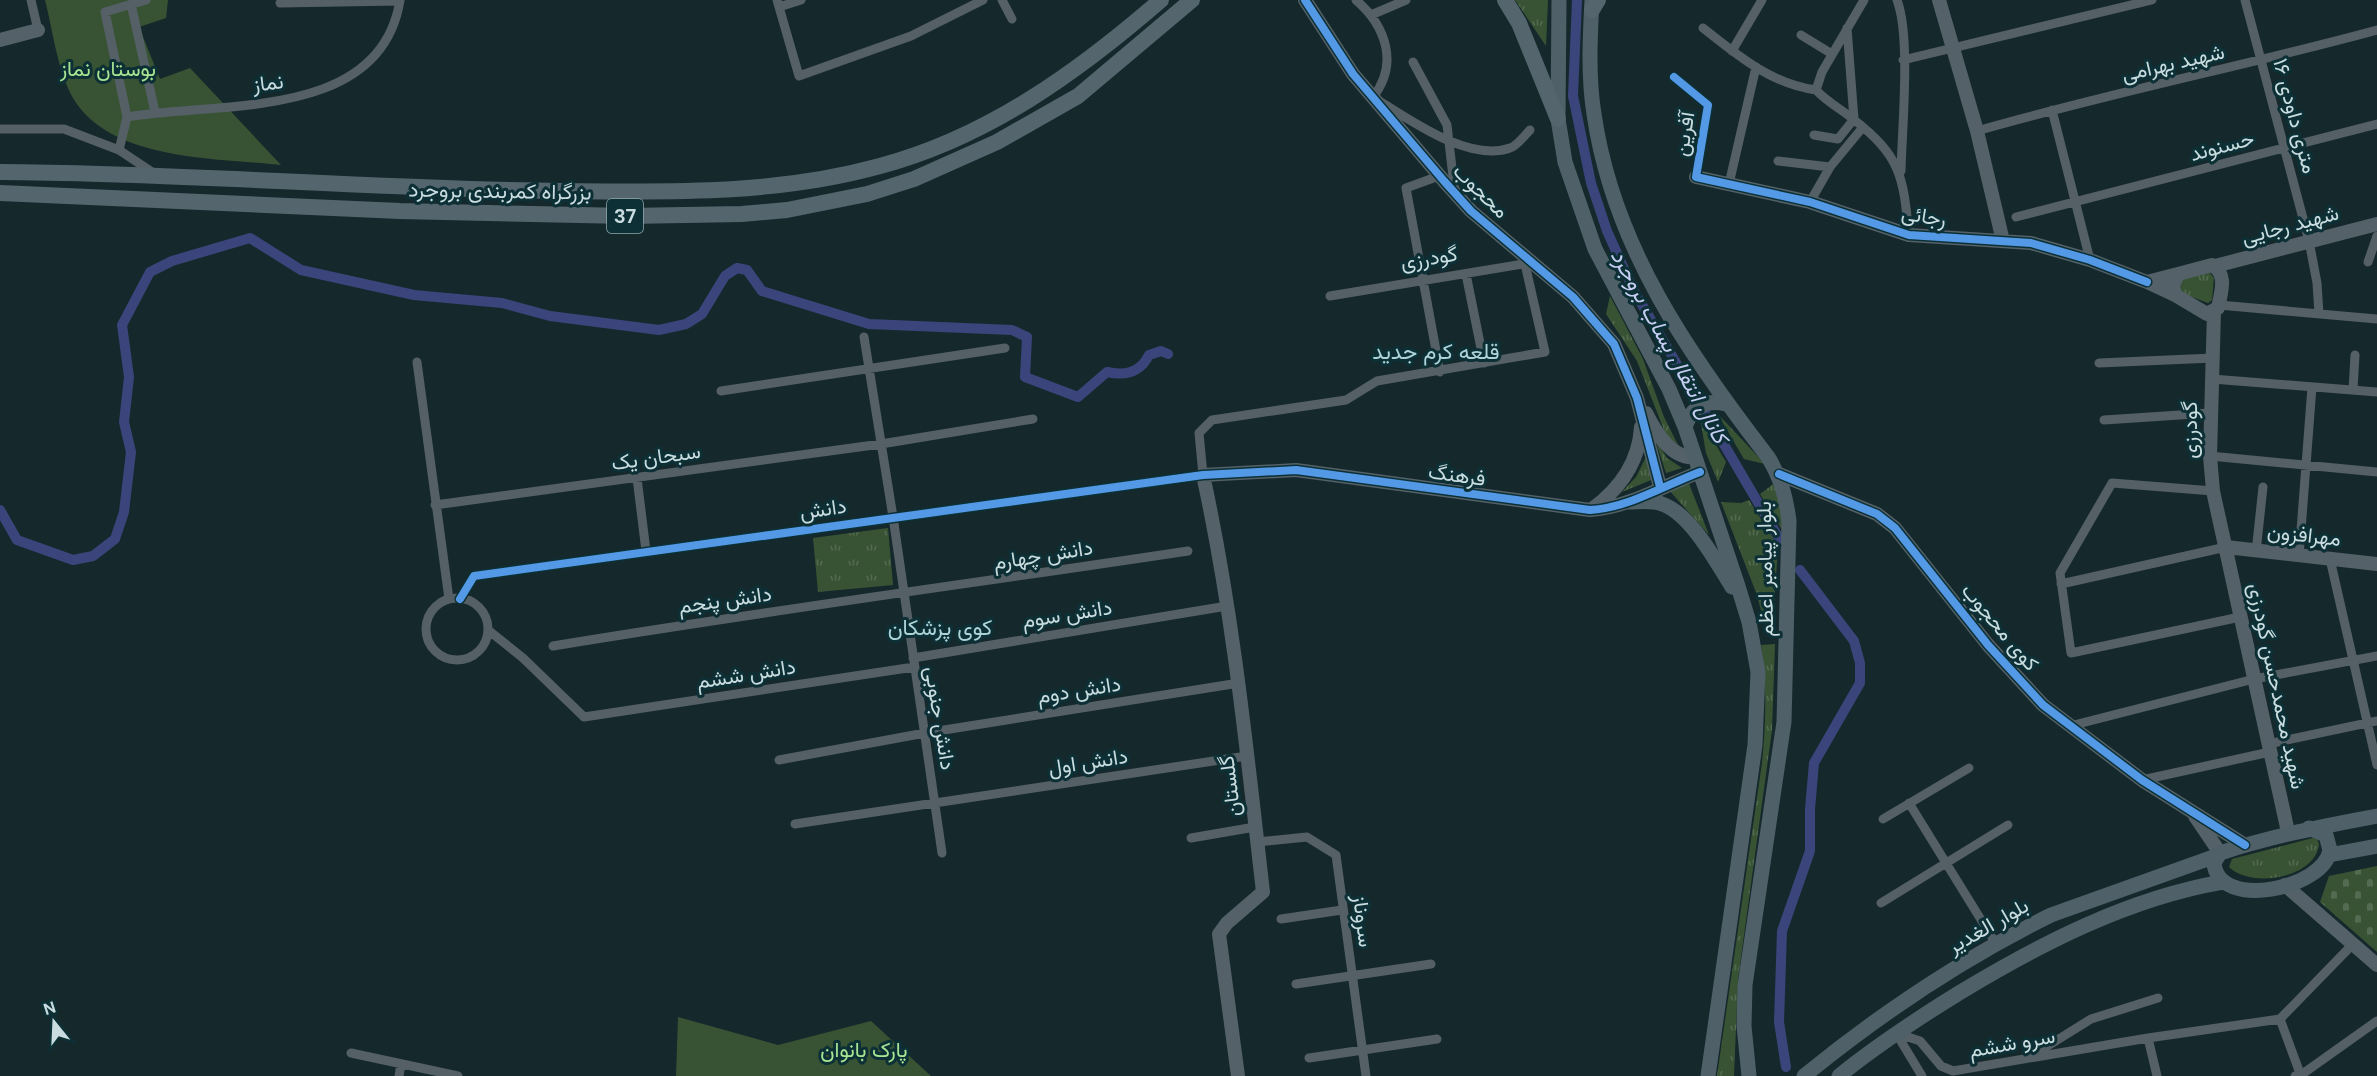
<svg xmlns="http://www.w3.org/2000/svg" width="2377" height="1076" viewBox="0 0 2377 1076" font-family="'DM Sans',Vazirmatn,sans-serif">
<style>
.grass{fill:url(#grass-tufts)}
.cemetery{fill:url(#cemetery-stones)}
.park{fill:#385333}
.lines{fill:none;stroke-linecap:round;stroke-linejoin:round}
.canal{stroke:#3b457b;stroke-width:10}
.street{stroke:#555f66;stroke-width:9}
.secondary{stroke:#546168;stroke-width:14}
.primary{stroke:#506068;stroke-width:15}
.highway{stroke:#55656d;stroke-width:16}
.cycleway-casing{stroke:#0c3035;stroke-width:11}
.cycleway{stroke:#5399e6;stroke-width:8}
.labels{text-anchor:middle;stroke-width:6;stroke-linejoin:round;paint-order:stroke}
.shield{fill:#0c3035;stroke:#90a8ac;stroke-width:1.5}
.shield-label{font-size:20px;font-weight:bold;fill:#c9dcdf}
.street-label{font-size:21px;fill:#c9dcdf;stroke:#0c3035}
.park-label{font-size:21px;fill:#a8e592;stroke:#0c3035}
.water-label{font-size:22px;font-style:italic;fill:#c6cff3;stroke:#0c3035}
.neighbourhood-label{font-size:22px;fill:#add4d9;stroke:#0c3035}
</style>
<defs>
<pattern id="grass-tufts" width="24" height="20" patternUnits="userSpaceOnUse" patternTransform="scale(1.5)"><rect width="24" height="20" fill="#385333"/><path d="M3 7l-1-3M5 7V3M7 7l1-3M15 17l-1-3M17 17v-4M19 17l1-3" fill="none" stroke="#536b50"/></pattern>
<pattern id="cemetery-stones" width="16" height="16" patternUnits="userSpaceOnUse" patternTransform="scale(1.5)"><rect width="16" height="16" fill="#385333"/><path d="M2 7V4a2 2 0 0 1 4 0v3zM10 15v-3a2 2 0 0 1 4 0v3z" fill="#536b50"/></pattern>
</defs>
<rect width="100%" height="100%" fill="#15292c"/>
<!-- grass -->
<path class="grass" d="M1515 0H1548L1546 46Z
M2209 272 2214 278 2212 300 2208 303 2181 293 2180 282 2185 278Z
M1610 296 1643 359 1664 417 1678 445 1666 435 1637 361 1606 314Z
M1717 413 1765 464 1744 459Z
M1700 418 1726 462 1718 482 1706 453Z
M1655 439 1667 458 1682 468 1666 473Z
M1646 457 1651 480 1622 492 1636 477Z
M1688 481 1709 535 1668 489Z
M1776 482 1784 533 1760 494Z
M1749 500 1778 546 1773 621 1769 627 1764 622 1757 595 1721 502 1741 503Z
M888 528 893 585 818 592 813 538Z
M1775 644 1772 730 1738 979 1734 1076H1717L1762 763C1766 723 1767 685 1761 645Z
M2313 838 2317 839 2319 844C2316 878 2251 889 2229 867L2232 859Z"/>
<!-- cemetery -->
<path class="cemetery" d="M2377 866V952L2320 902 2329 876Z"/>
<!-- park -->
<path class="park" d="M45 0H168L166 18 139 27 160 79 190 68 281 165C217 158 110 161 73 98 57 69 53 31 45 0Z
M678 1017 778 1045 871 1021 931 1076H676Z"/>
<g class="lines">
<!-- canal -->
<path class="canal" d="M1577 0 1573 96 1591 183 1607 231 1634 291 1780 540
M0 510 17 540 73 560 93 556 115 539 124 512 131 452 124 422 129 377 122 325 150 272 172 261 250 238 301 270 414 295 502 303 550 316 659 330 686 324 702 314 725 276 737 268 747 270 762 291 869 324 1012 330 1027 337 1025 377 1078 397 1107 372C1125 376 1140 373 1149 355L1161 351 1168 354
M1786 1067 1779 1022 1782 931 1810 851V809L1814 763 1860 683V663L1854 641 1800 570"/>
<!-- street -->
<path class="street" d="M31 0 38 30
M777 0 799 76 911 36 983 0
M1002 0 1012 19
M1356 0C1386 26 1399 64 1373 97 1407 118 1468 163 1510 148 1517 146 1524 136 1530 130
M1864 0 1822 72 1816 90C1827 102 1841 109 1853 119 1902 157 1903 177 1909 235
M1897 0C1911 37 1902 128 1901 171
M2245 0 2309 241 2317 283 2319 314
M280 3 400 1
M131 4 155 112
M779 7 801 0
M1371 15 1406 0
M1703 28C1737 55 1771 84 1816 90
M1801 35 1832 54
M1732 51 1762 0
M1903 60 2152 0
M1413 62 1447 125 1455 194
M1674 77 1708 105 1696 177
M2052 110 2090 260
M127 117 105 12 146 0
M0 129H64L119 150 155 174
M1977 131C2109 93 2244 66 2377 30
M1814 135 1838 139 1854 119 1847 28
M119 150 127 117C217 101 381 122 400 0
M1778 161 1830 167
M1439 176 1406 188 1440 372
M1729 184 1756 67
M1810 202 1830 167 1863 127
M2016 217 2377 124
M2368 262 2377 236
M1466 274 1484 363
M1330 296 1529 263
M2219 305 2377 319
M864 337 893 517 942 853
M417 362 449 599
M2099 363 2213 358
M2212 379 2377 392
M2353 390 2355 355
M721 391 1005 348
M2104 420 2210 413
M2210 456 2377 472
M637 478 646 551
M2213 491 2112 483 2060 573 2071 653 2240 617
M435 505 881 444 1033 419
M2256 552 2263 487
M2299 556 2312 387
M2330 559 2377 765
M2061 584 2226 547
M426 629a31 31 0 1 1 62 0a31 31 0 1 1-62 0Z
M460 599 474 576 1203 475 1199 433 1212 420 1346 400 1377 381 1545 352 1525 264
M488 630 523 658 584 717 914 667
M553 646C764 611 976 583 1188 551
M913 658 1227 606
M2070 726 2254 679 2377 656
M2268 744 2377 721
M779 760 925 733 1239 683
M2142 780 2270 752
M1909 803 1996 944
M1883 819 1969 768
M795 824 1247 756
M1191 838 1255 827
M1257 842 1307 837 1336 855 1366 1076
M1881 903 2008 825
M1281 919 1342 910
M1296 984 1431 964
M2280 1019 2301 1076
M1896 1033 1920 1041 1941 1066 1953 1071 2148 1038 2280 1019 2353 944
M1896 1033 1922 1076
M2148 1038 2157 1076
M351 1053 458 1076
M2030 1057 2091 1019 2158 998
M1309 1058 1437 1039
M399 1076 401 1064
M2295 1076 2301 1075 2377 1021"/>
<!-- secondary -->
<path class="secondary" d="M1305 0 1353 74 1444 181 1471 211 1573 297 1614 344 1637 398 1660 487
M1939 0 1977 131 2003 241
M0 40 38 30
M1696 177 1810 202 1909 235 2031 243 2090 260 2147 282
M2212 265C2228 274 2221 292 2218 308L2207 314 2175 295 2173 285 2178 274Z
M2215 266 2377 224
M2177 296 2147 282 2178 274
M2214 311 2210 456 2213 491 2288 832
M1646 413C1655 431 1671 459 1694 457
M1779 474 1877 514 1895 528 1988 645 2043 705 2142 780 2245 845
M1591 510C1620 489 1639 462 1641 427
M2226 547 2377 564
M2195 816 2220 853
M2285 885 2377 965
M1238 1076 1219 934 1227 923 1263 892C1247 753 1233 612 1203 475L1296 470 1590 510C1628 508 1665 485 1700 472"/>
<!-- primary -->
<path class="primary" d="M1559 0 1558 119 1565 162 1595 249 1669 389 1685 427 1737 583 1749 622 1758 672 1755 745 1708 1076
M1592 0C1590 37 1588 77 1594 114 1613 246 1689 355 1768 457 1781 478 1786 497 1789 521L1784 722 1745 985 1744 1026 1749 1076
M1685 427C1692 407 1705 399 1726 404
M1629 502C1639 502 1652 500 1662 504 1691 514 1717 563 1732 587
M2309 828 2326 835 2330 850C2324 889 2218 911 2214 863L2220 853C2272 836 2323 826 2377 816
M2329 855 2377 846
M1804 1076C1880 1014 1962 959 2051 915L2216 856
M1839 1076C1877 1045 1917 1019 1959 993 2040 944 2129 898 2223 882"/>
<!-- highway -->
<path class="highway" d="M1505 0 1519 23 1558 119
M1592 10 1598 0
M0 172C187 173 373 189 560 191 668 192 775 195 880 166 988 137 1078 72 1161 0
M0 193 400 211 627 216 742 214 787 210 867 194 914 179 997 142 1078 96 1192 0"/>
<defs>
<path id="cycleway" d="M1305 0 1353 74 1444 181 1471 211 1573 297 1614 344 1637 398 1660 487
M1674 77 1708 105 1696 177 1810 202 1909 235 2031 243 2090 260 2147 282
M1779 474 1877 514 1895 528 1988 645 2043 705 2142 780 2245 845
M460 599 474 576 1203 475 1296 470 1590 510C1628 508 1665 485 1700 472"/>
</defs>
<!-- cycleway casing -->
<use href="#cycleway" class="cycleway-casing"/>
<!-- cycleway -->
<use href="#cycleway" class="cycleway"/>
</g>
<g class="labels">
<!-- shield labels -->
<rect class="shield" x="607" y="199" width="36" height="34" rx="4.5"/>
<g class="shield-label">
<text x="625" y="223">37</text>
</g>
<!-- street labels -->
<g class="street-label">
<text transform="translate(2173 63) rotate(-13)" y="7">شهید بهرامی</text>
<text transform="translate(268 83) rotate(-7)" y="7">نماز</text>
<text transform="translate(2295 116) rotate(75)" y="7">۱۶ متری داودی</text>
<text transform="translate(1684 134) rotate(-81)" y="7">آفرین</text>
<text transform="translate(2222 146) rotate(-15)" y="7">حسنوند</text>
<text transform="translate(500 191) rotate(1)" y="7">بزرگراه کمربندی بروجرد</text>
<text transform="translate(1481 191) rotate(44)" y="7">محجوب</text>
<text transform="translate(1924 216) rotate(9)" y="7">رجائی</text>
<text transform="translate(2290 225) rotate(-15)" y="7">شهید رجایی</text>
<text transform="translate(1429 258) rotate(-9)" y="7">گودرزی</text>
<text transform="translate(2190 430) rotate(-90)" y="7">گودرزی</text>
<text transform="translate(656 457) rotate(-8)" y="7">سبحان یک</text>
<text transform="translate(1457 475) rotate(8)" y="7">فرهنگ</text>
<text transform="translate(823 509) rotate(-8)" y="7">دانش</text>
<text transform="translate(2304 535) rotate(6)" y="7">مهرافزون</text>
<text transform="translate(1043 555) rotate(-9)" y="7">دانش چهارم</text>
<text transform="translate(1765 569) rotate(-91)" y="7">بلوار پیامبر اعظم</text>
<text transform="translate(725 600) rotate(-8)" y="7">دانش پنجم</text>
<text transform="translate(1067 614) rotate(-9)" y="7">دانش سوم</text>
<text transform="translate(2000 627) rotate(50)" y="7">کوی محجوب</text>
<text transform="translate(746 674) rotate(-9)" y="7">دانش ششم</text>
<text transform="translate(2277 686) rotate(78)" y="7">شهید محمدحسن گودرزی</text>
<text transform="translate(1079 690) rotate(-9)" y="7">دانش دوم</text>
<text transform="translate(940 718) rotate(81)" y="7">دانش جنوبی</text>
<text transform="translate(1088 762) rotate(-9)" y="7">دانش اول</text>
<text transform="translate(1230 786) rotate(-97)" y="7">گلستان</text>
<text transform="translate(1363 921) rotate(83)" y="7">سروناز</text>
<text transform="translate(1988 926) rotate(-30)" y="7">بلوار الغدیر</text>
<text transform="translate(2012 1043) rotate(-10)" y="7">سرو ششم</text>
</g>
<!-- park labels -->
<g class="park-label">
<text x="108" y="76">بوستان نماز</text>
<text x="864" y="1057">پارک بانوان</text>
</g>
<!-- water labels -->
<g class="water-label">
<text transform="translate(1670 346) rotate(61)" y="8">کانال انتقال پساب بروجرد</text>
</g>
<!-- neighbourhood labels -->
<g class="neighbourhood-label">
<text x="1436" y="359">قلعه کرم جدید</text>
<text x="940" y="635">کوی پزشکان</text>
</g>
</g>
<!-- north arrow -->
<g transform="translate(54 1022) rotate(342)" stroke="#0c3035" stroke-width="4.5" paint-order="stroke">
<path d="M0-4.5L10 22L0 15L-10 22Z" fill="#c9dcdf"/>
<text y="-9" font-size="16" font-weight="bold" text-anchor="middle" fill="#c9dcdf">N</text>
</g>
</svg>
